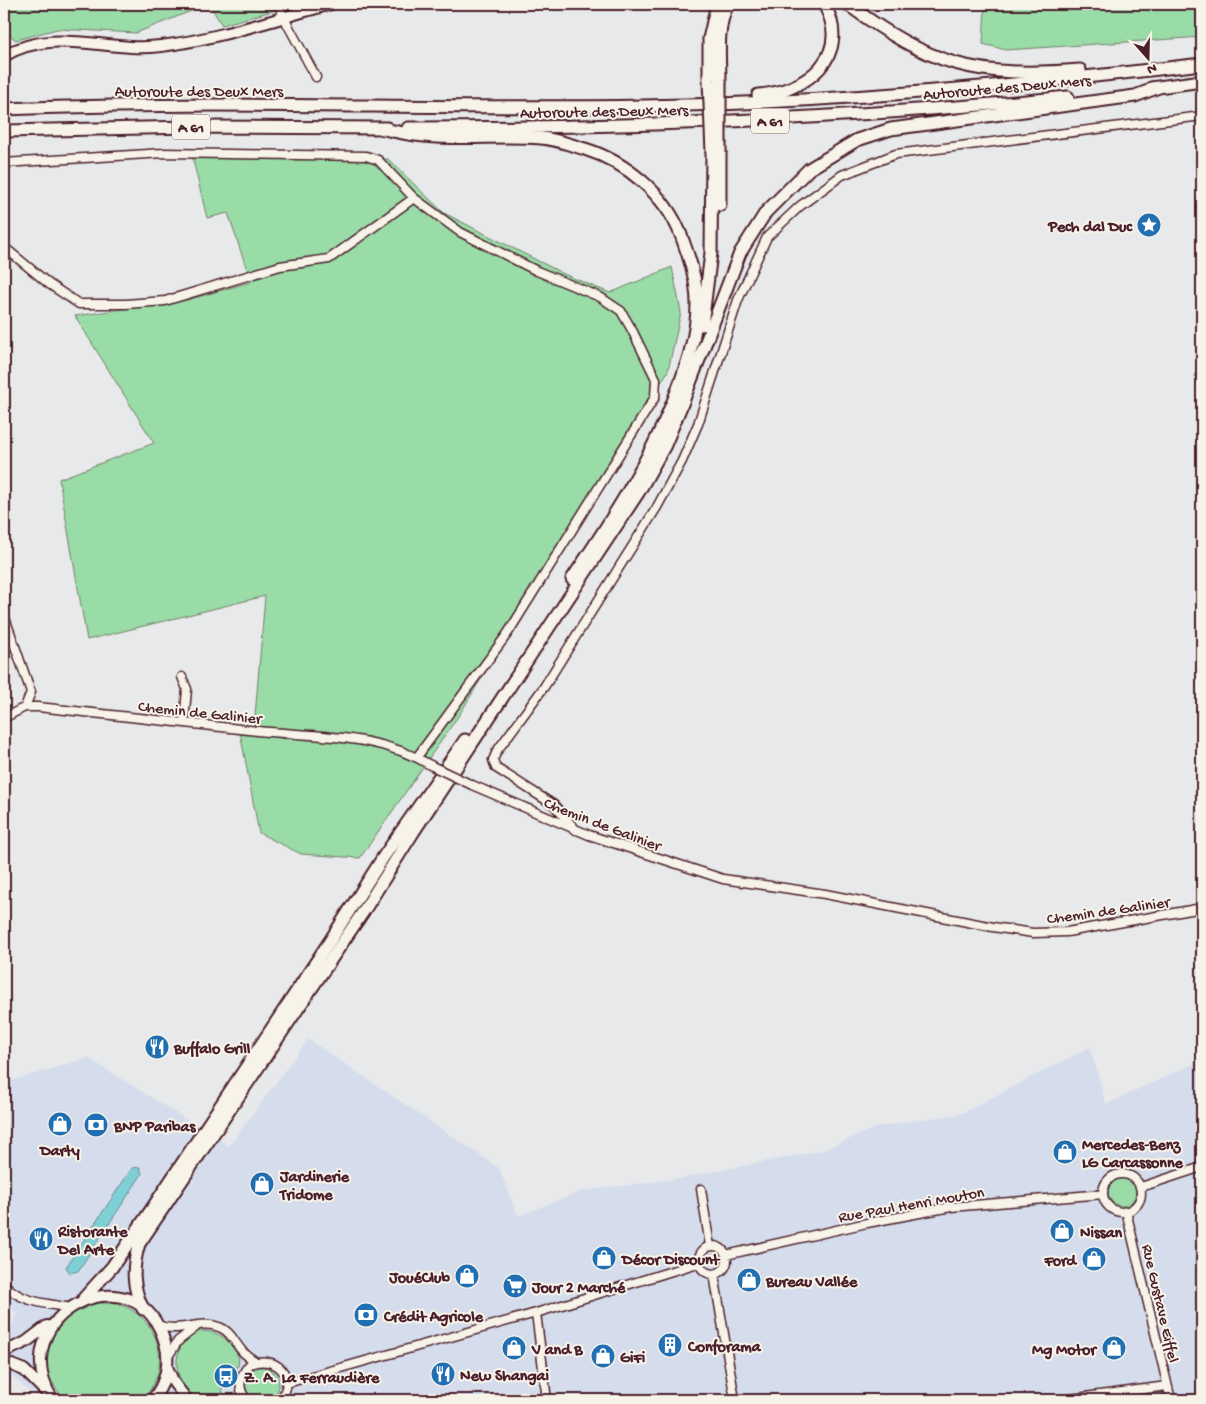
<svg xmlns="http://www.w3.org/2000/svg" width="1206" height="1404" viewBox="0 0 1206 1404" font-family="'Gochi Hand',sans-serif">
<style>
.built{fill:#d5ddec}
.green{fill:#99dca7;stroke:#727e69}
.water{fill:#7fd0d6;stroke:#6a8992}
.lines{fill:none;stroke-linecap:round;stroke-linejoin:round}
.minor-casing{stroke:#4a1f2b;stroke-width:11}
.major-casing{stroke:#4a1f2b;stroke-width:14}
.highway-casing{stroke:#4a1f2b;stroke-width:15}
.minor{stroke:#f7f3e8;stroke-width:8}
.major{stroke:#f7f3e8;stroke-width:10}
.highway{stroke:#f7f3e8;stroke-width:11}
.minor-bridge-casing{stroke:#4a1f2b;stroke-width:11;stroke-linecap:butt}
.highway-bridge-casing{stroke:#4a1f2b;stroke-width:15;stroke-linecap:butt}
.minor-bridge{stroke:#f7f3e8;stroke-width:8}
.highway-bridge{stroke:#f7f3e8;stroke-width:11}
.labels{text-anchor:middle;stroke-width:4;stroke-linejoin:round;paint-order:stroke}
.shield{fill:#f7f3e8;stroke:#7e5f64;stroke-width:1}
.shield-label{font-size:15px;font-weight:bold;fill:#4a1f2b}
.street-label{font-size:16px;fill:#4a1f2b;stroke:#f7f3e8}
.poi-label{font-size:16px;font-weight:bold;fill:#4a1f2b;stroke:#f7f3e8;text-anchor:start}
</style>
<rect width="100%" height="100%" fill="#e8e9ea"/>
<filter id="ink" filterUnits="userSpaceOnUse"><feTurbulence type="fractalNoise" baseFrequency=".02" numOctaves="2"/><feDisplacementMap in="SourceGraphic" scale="10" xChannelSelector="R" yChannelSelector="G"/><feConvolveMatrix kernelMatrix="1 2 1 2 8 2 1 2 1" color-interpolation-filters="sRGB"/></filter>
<g filter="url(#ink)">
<!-- built -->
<path class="built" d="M308 1039 499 1168 518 1216 582 1191 682 1178 823 1150 877 1127 962 1113 1090 1047 1106 1104 1202 1060V1400H39L11 1375 7 1343 16 1313 4 1299V1083L88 1058 229 1146Z"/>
<!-- green -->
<path class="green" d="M4 4H293L294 5 222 25 209 4 136 33 57 29 16 40 4 31Z
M985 4H1202V37L1006 50 983 44Z
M192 156 388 159 444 213 566 275 610 293 672 267 681 312 668 371 461 712 360 858 301 854 259 833 240 732 254 728 265 596 87 640 59 479 154 443 75 316 187 300 251 282 228 213 207 218Z
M1108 1192a14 14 0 1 1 28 0a14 14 0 1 1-28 0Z
M97 1303C108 1303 120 1303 130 1309 164 1328 170 1375 141 1400H66C28 1364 50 1316 97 1303Z
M200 1331C220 1331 230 1340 239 1358L238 1366C222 1376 217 1382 226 1400H193C173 1380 168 1342 200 1331Z
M245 1384a17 17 0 1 1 34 0a17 17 0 1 1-34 0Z"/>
<!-- water -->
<path class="water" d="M140 1167 142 1174 78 1271 70 1273 66 1267 132 1168Z"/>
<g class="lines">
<defs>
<path id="minor" d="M279 4 283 16 316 77
M4 163 164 153 366 156 378 160 414 198 460 232 537 271 600 297 621 311 632 330 656 379 655 397 508 633 417 757
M4 247 49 284 79 304H126L165 301 280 266 329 259 414 198
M4 615 31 692 25 707
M182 677 187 689 184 723
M4 718 25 707H38C111 715 185 723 258 731 318 737 378 733 432 766
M472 785 589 835 723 879 825 894 993 927 1033 933 1067 932 1202 908
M576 830 554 805 496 768 493 760 497 751 544 687 657 507 682 461 698 424 738 300 767 237 800 206 842 175 896 154 1202 116
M1103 1193a19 19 0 1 1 38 0a19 19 0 1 1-38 0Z
M1141 1187 1202 1167
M701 1189 710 1246
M1126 1211 1171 1400
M699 1260a14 14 0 1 1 28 0a14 14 0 1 1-28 0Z
M726 1255 867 1223 951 1207 1103 1194
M714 1274 735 1400
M4 1284C21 1302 43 1303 66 1307
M536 1313 547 1400
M157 1325C180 1334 199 1319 219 1327 231 1331 235 1344 243 1352 247 1356 252 1359 256 1362
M167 1358 178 1341 196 1327
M287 1383 536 1313 698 1263
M247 1400C236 1388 240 1375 250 1364 276 1354 298 1377 280 1400
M1062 1400 1167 1386"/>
<path id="major" d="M4 56C53 26 108 53 161 46 218 39 275 19 331 4
M4 1352 26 1342 47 1326
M4 1362 24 1370 45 1391
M167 1367 174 1383 187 1400
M53 1400C0 1315 137 1246 165 1343 171 1363 165 1385 152 1400"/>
<path id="highway" d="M847 4C932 66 974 78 1080 70
M709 80V39L717 4
M720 82C720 57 716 27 728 4
M1151 88 1202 81
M758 95C806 92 853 56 824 4
M4 109C217 100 430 110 643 106 830 103 1016 86 1202 64
M379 128C394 131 409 135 424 136 463 140 502 135 541 138 556 139 571 145 585 149 626 162 665 194 681 235 689 257 697 279 697 304 697 337 686 368 674 399 648 464 611 521 572 579
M408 128C629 128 848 119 1068 97
M4 131 191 127 387 128
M720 205V153
M702 325 711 253 712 153
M84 1298 112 1267 151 1210 330 941 384 856 465 740
M143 1309C132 1287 132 1267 139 1244L363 912 414 831 638 493 665 445 682 404 740 253 766 212 809 169 857 140 891 129 1135 96 1159 87"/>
</defs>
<!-- minor casing -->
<use href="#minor" class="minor-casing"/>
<!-- major casing -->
<use href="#major" class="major-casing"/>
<!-- highway casing -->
<use href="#highway" class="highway-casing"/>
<!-- minor -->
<use href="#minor" class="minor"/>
<!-- major -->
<use href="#major" class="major"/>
<!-- highway -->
<use href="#highway" class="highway"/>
<defs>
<path id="minor-bridge" d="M432 766 472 785"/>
<path id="highway-bridge" d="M709 80 712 153
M720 82V153"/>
</defs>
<!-- minor-bridge casing -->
<use href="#minor-bridge" class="minor-bridge-casing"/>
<!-- highway-bridge casing -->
<use href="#highway-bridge" class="highway-bridge-casing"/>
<!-- minor-bridge -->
<use href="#minor-bridge" class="minor-bridge"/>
<!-- highway-bridge -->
<use href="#highway-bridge" class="highway-bridge"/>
</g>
</g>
<!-- icons -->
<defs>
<symbol id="sight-disc" viewBox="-11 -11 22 22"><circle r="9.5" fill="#1f6fb2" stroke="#f7f3e8"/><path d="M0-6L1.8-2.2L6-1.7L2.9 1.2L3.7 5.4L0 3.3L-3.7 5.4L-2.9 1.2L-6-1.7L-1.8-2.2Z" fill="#fff"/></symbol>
<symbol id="restaurant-disc" viewBox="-11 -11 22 22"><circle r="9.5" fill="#1f6fb2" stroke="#f7f3e8"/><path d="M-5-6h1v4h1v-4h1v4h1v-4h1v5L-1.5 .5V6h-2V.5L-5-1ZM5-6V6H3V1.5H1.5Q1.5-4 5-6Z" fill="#fff"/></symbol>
<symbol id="shop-disc" viewBox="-11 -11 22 22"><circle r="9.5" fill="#1f6fb2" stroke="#f7f3e8"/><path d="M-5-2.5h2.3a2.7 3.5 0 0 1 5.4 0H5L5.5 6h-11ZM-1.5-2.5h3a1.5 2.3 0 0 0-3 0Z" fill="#fff"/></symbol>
<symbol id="bank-disc" viewBox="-11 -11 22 22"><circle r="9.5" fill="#1f6fb2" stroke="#f7f3e8"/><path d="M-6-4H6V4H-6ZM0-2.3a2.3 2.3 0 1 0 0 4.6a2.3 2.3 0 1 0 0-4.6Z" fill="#fff"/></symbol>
<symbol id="supermarket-disc" viewBox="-11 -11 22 22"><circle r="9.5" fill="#1f6fb2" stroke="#f7f3e8"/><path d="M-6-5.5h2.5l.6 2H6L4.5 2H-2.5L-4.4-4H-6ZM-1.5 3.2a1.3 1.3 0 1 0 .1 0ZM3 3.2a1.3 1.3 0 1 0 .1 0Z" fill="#fff"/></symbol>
<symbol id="building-disc" viewBox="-11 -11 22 22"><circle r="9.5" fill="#1f6fb2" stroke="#f7f3e8"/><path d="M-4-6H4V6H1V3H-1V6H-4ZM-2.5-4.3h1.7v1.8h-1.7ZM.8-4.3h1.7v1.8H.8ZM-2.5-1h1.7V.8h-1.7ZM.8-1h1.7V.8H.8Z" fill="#fff"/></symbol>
<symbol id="bus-disc" viewBox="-11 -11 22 22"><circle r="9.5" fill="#1f6fb2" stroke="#f7f3e8"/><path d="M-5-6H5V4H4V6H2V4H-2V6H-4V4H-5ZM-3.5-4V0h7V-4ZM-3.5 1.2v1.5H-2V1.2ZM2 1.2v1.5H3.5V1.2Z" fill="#fff"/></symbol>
</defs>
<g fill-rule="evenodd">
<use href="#sight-disc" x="1135" y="211" width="28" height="28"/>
<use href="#restaurant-disc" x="143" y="1033" width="28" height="28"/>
<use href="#shop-disc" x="46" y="1110" width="28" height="28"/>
<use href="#bank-disc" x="82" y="1111" width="28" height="28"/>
<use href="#shop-disc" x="1051" y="1138" width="28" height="28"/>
<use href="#shop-disc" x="248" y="1170" width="28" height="28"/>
<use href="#shop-disc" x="1048" y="1217" width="28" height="28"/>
<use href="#restaurant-disc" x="27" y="1225" width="28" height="28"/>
<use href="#shop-disc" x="590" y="1244" width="28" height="28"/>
<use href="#shop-disc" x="1080" y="1245" width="28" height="28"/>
<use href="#shop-disc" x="453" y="1262" width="28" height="28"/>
<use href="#shop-disc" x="735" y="1266" width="28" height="28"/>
<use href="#supermarket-disc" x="501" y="1272" width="28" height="28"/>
<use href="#bank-disc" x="352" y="1301" width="28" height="28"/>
<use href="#building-disc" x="656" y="1331" width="28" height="28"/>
<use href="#shop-disc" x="500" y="1334" width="28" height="28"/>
<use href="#shop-disc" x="1100" y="1334" width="28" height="28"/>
<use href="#shop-disc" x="589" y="1342" width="28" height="28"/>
<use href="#restaurant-disc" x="429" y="1360" width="28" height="28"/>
<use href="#bus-disc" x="212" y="1362" width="28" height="28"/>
</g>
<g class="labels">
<!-- shield labels -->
<g class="shield">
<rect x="751" y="108.5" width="38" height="25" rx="4"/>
<rect x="172" y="114.5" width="38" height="25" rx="4"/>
</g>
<g class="shield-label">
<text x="770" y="126">A 61</text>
<text x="191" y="132">A 61</text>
</g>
<!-- street labels -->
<g class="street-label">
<text transform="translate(1007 86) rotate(-5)" y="6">Autoroute des Deux Mers</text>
<text x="199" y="96">Autoroute des Deux Mers</text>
<text transform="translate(604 110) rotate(-1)" y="6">Autoroute des Deux Mers</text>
<text transform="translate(200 711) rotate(6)" y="6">Chemin de Galinier</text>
<text transform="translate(603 823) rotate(21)" y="6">Chemin de Galinier</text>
<text transform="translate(1108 909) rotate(-8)" y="6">Chemin de Galinier</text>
<text transform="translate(911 1203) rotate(-10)" y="6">Rue Paul Henri Mouton</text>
<text transform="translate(1162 1303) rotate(77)" y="6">Rue Gustave Eiffel</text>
</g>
<!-- poi labels -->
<g class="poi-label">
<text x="1132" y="231" text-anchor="end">Pech dal Duc</text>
<text x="174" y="1053">Buffalo Grill</text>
<text x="114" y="1131">BNP Paribas</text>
<text x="1082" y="1149">Mercedes-Benz<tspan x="1082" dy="18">LG Carcassonne</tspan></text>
<text x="60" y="1155" text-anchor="middle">Darty</text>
<text x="280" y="1181">Jardinerie<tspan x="280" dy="18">Tridome</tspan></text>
<text x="58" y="1236">Ristorante<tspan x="58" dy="18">Del Arte</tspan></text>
<text x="1080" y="1237">Nissan</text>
<text x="622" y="1264">Décor Discount</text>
<text x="1076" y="1265" text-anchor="end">Ford</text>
<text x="450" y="1282" text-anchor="end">JouéClub</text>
<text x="766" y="1286">Bureau Vallée</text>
<text x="532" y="1292">Jour 2 Marché</text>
<text x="384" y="1321">Crédit Agricole</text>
<text x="688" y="1351">Conforama</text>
<text x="532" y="1354">V and B</text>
<text x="1096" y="1354" text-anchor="end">Mg Motor</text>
<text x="620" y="1362">GiFi</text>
<text x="460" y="1380">New Shangai</text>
<text x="244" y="1382">Z. A. La Ferraudière</text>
</g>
</g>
<!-- margin -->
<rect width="1206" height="1404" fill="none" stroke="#f7f3e8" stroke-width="20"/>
<rect x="10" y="10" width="1186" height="1384" fill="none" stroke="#4a1f2b" stroke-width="2" filter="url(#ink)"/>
<!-- north arrow -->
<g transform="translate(1148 58) rotate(160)" stroke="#f7f3e8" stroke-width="4" paint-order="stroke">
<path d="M0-4L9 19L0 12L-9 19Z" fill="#4a1f2b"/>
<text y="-8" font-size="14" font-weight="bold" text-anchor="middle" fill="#4a1f2b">N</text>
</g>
</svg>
